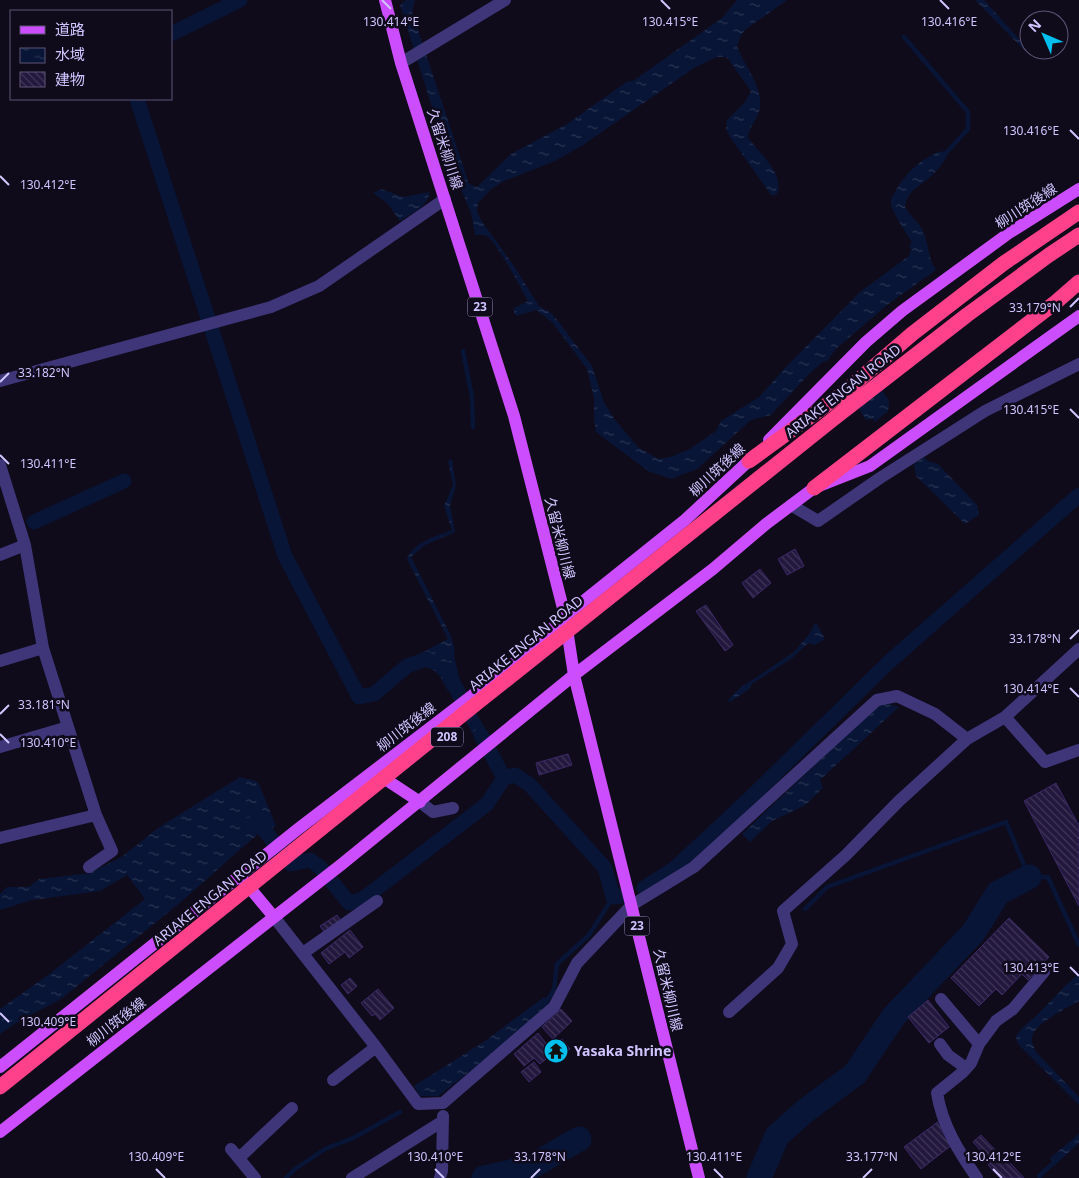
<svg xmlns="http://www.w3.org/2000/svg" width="1079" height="1178" viewBox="0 0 1079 1178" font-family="'Noto Sans','Noto Sans JP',sans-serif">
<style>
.water{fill:url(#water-ripples)}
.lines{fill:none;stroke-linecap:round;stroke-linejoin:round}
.stream{stroke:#081536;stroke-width:4.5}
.canal{stroke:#081536;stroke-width:15}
.river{stroke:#081536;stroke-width:25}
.building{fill:url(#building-back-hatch);stroke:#3b2968}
.minor{stroke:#3f367a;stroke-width:12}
.major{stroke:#cc4dfe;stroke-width:12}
.highway{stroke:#fe418a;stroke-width:15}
.ticks{fill:none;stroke:#d1c5ff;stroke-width:2}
.labels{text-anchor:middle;stroke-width:5;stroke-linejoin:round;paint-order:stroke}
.shield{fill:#0f0b1b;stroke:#978dbb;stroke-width:1}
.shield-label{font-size:12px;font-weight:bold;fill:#d1c5ff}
.street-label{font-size:14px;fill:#d1c5ff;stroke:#0f0b1b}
.poi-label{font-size:14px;font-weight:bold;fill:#d1c5ff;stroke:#0f0b1b;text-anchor:start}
.ticks-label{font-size:12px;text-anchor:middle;fill:#d1c5ff;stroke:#0f0b1b;stroke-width:5;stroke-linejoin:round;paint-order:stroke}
</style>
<defs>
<pattern id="water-ripples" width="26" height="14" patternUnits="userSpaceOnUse" patternTransform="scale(1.25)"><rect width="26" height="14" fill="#081536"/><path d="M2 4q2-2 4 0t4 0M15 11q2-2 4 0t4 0" fill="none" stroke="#2b3654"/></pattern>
<pattern id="building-back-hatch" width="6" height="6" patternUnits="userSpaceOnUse" patternTransform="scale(1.25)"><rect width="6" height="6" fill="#22173c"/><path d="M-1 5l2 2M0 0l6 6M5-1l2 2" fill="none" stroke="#413759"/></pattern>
</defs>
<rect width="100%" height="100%" fill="#0f0b1b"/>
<!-- water -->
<path class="water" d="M406 0H415L412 12 469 184 477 187 511 154 567 124 628 81H633L722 18 737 0H787L746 29 741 35 737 46C744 66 766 90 759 112 756 122 749 126 748 138 759 152 787 177 776 195H771L730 137 726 129 727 120 745 102 751 91 729 60 726 57H717L694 68 583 145 555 161 504 181 490 190 478 203 477 212 483 223 514 266 539 306 551 313 558 321 592 366 604 402 615 420 638 447 658 459 670 457 690 449 716 431 721 421 759 397 786 367 860 292 909 256 911 250 909 245 912 242C907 234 892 212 891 204 890 199 894 194 896 190 907 172 923 156 943 151L947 155V157C942 164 936 172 929 178 918 188 907 191 905 207 910 215 918 222 922 229 929 243 927 256 936 270L887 305 836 349 826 362 824 361 809 374 771 415 751 420 697 469 671 479 648 471 596 432 594 419V398L587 369 552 322 536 310 516 316 513 309 528 301C521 288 497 243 487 236 483 234 479 235 475 235L471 213 448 158 400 5Z
M975 0H984L1027 48H1029V50H1031L1026 52Z
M381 189 403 197 429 192C430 206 410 214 400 221L387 203 373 193Z
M881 389 889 401 888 411 875 422 873 419 866 420 859 409 860 406Z
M924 457 928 461 938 464 977 505 979 515 965 524 916 476 914 464Z
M452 459 456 486 450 505 455 532 425 545 411 557 450 634 454 646 455 660 460 681 448 691C439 674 434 663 412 669L406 661 448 639 407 559C413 542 437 536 452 530L444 506 453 485 448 461Z
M815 623 817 624 825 639 815 645 809 643 807 644 791 659 753 683 748 690 730 702 728 700 742 686 754 679 794 652 810 633Z
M885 703 899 707 820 780 823 788 804 806 772 821 750 842 742 834 875 708Z
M472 706 489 735 478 744 461 712Z
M240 777 256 781 259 784 276 826 265 835 261 831 181 902 61 999 16 1023 0 1034V1009L48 975 145 899 127 875 100 891 32 900 0 910V894L7 887H29L39 879 90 873 123 856 158 828Z
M1076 976 1079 977V1001C1067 1008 1035 1023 1032 1037 1031 1042 1034 1047 1036 1052L1079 1097V1105L1018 1044 1016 1037C1020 1028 1030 1022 1037 1015 1050 1002 1062 988 1076 976Z
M544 997 550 1002 503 1045 449 1088 438 1096H420L414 1086 485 1041Z
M1079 1134V1143L1055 1165 1050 1158Z"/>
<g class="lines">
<!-- stream -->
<path class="stream" d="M904 37 968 112V129L945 154
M463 351 472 397 473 427
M805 909 827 887 1006 822 1029 877H1048L1079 945
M544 1005 554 990 557 964 589 935 613 897
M286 1178 295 1169 325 1149 353 1138 400 1112
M1040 1178 1039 1176 1058 1159"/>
<!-- canal -->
<path class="canal" d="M171 34 240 0
M137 99 285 556 359 697 374 694 407 666 427 659
M34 522 124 481
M446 669 470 715
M481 735 504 778
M250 825 261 826 291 864 310 860 321 868 349 903 363 899 487 804 504 778 515 775 529 784 605 868 613 897 622 896
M644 888 675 868 746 802 889 662 1079 495"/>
<!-- river -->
<path class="river" d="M484 1178 529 1168 579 1139
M759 1178 777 1136 805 1111 855 1074 894 1016 973 933 998 893 1029 877"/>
</g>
<!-- building -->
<path class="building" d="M795 549 804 566 787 575 778 559Z
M760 569 771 583 753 598 742 583Z
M706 605 733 645 725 651 696 611Z
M568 754 572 765 539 775 536 763Z
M1056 783 1079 826V906L1024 801Z
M337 915 341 921 325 933 320 926Z
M1009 918 1049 957 1028 980 1022 974 1002 995 996 989 979 1006 951 978Z
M350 930 363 947 349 958 345 952 329 964 321 953Z
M350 978 357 986 348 994 341 985Z
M378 989 394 1008 380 1020 375 1014 372 1016 361 1003Z
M928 1000 949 1027 929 1043 908 1017Z
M561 1009 572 1021 553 1039 542 1027Z
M538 1033 548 1046 546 1047 552 1054 540 1064 534 1058 524 1066 514 1054Z
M562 1039 570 1049 557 1058 550 1048Z
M534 1062 541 1072 529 1082 521 1072Z
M939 1121 944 1126 940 1129 953 1144 921 1169 904 1147Z
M981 1135 999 1154 1001 1153 1024 1178H1000L988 1165 991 1162 973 1142Z"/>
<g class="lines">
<!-- minor -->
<path class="minor" d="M401 63 505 0
M0 381 271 307 319 286 445 199
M0 465 25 545 43 648 96 815 0 838
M791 505 818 521 880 478 985 411 1079 364
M0 555 25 545
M0 661 43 648
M1005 717 1045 762 1079 750
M0 747 68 727
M420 802 433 812 453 808
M89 867 112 851 96 815
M274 917 376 1047 418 1104 443 1103 554 1007 577 963 632 905 694 867 877 700 897 696 935 714 967 739
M303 953 377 901
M941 999 979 1044
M729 1012 778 968 792 944 783 911 846 855 899 801 967 739 1005 717 1079 649
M940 1044 948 1055 966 1068
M333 1080 376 1047
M231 1149 255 1178
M239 1158 292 1108
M352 1178 443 1121
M440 1178 442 1171 443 1116
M977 1178C959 1152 942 1125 937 1093L963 1072 971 1063 979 1044 996 1021 1013 1009 1044 972"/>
<!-- major -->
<path class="major" d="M385 0 401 63 514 416 565 616 574 675 699 1178
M769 440 866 342 902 311 1009 233 1079 189
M376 773 420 802
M243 880 274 917
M0 1067 298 829 525 655 565 616 685 520 755 455
M0 1132 342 864 574 675 713 569 766 524 814 488 870 466 1079 316"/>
<!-- highway -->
<path class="highway" d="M749 461 847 390 912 334 1004 263 1079 212
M814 488 1056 302 1079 282
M0 1087 477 703 832 420 967 315 1049 255 1079 235"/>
</g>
<!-- ticks -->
<path class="ticks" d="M382 0 391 9M661 0 670 9M940 0 949 9M1070 130 1079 139M0 176 9 185M1070 307 1079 298M0 382 9 373M1070 409 1079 418M0 455 9 464M1070 639 1079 630M1070 688 1079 697M0 714 9 705M0 734 9 743M1070 967 1079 976M0 1013 9 1022M156 1169 165 1178M435 1169 444 1178M714 1169 723 1178M993 1169 1002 1178M531 1178 540 1169M863 1178 872 1169"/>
<!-- icons -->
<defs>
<symbol id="temple-disc" viewBox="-11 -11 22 22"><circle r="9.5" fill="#02c0ee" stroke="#0f0b1b"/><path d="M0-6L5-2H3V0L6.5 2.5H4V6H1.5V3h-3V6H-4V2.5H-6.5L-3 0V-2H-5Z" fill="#111"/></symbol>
</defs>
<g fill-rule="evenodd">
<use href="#temple-disc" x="542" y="1037" width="28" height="28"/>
</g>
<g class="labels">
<!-- shield labels -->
<g class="shield">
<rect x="467.5" y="297.5" width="25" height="19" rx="4"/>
<rect x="431" y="727.5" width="32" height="19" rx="4"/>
<rect x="624.5" y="916.5" width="25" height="19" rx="4"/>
</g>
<g class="shield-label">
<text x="480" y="311">23</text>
<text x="447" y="741">208</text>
<text x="637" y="930">23</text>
</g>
<!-- street labels -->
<g class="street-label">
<text transform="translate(445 149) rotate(72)" y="5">久留米柳川線</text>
<text transform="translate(1026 206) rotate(-33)" y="5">柳川筑後線</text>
<text transform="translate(843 391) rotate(-38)" y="5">ARIAKE ENGAN ROAD</text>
<text transform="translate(717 470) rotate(-43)" y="5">柳川筑後線</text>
<text transform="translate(560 538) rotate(76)" y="5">久留米柳川線</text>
<text transform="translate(526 643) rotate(-39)" y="5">ARIAKE ENGAN ROAD</text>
<text transform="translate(406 727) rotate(-38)" y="5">柳川筑後線</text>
<text transform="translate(210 898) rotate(-39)" y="5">ARIAKE ENGAN ROAD</text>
<text transform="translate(668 990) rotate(77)" y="5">久留米柳川線</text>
<text transform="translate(116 1022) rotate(-38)" y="5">柳川筑後線</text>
</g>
<!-- poi labels -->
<g class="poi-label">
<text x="574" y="1056">Yasaka Shrine</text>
</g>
</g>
<g class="ticks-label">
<text x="391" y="26">130.414°E</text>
<text x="670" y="26">130.415°E</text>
<text x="949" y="26">130.416°E</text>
<text x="1031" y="135">130.416°E</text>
<text x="48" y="189">130.412°E</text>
<text x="1035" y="312">33.179°N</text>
<text x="44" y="377">33.182°N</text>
<text x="1031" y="414">130.415°E</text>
<text x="48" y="468">130.411°E</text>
<text x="1035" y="643">33.178°N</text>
<text x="1031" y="693">130.414°E</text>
<text x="44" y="709">33.181°N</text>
<text x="48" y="747">130.410°E</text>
<text x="1031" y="972">130.413°E</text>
<text x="48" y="1026">130.409°E</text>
<text x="540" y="1161">33.178°N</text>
<text x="872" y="1161">33.177°N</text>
<text x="156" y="1161">130.409°E</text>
<text x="435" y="1161">130.410°E</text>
<text x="714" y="1161">130.411°E</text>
<text x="993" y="1161">130.412°E</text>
</g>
<!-- legend -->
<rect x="10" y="10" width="162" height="90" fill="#0f0b1b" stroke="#5d5576"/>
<rect x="20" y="26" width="25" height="8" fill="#cc4dfe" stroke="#5d5576"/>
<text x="55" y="35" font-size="15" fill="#d1c5ff">道路</text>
<rect x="20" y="48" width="25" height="15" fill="url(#water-ripples)" stroke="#5d5576"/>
<text x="55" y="60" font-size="15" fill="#d1c5ff">水域</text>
<rect x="20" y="72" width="25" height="15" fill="url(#building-back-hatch)" stroke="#5d5576"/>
<text x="55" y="85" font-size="15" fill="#d1c5ff">建物</text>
<!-- north arrow -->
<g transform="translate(1044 35) rotate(315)"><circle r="24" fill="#0f0b1b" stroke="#5d5576"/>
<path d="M0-4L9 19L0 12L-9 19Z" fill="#02c0ee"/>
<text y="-8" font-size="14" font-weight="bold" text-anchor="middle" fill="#d1c5ff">N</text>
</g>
</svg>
